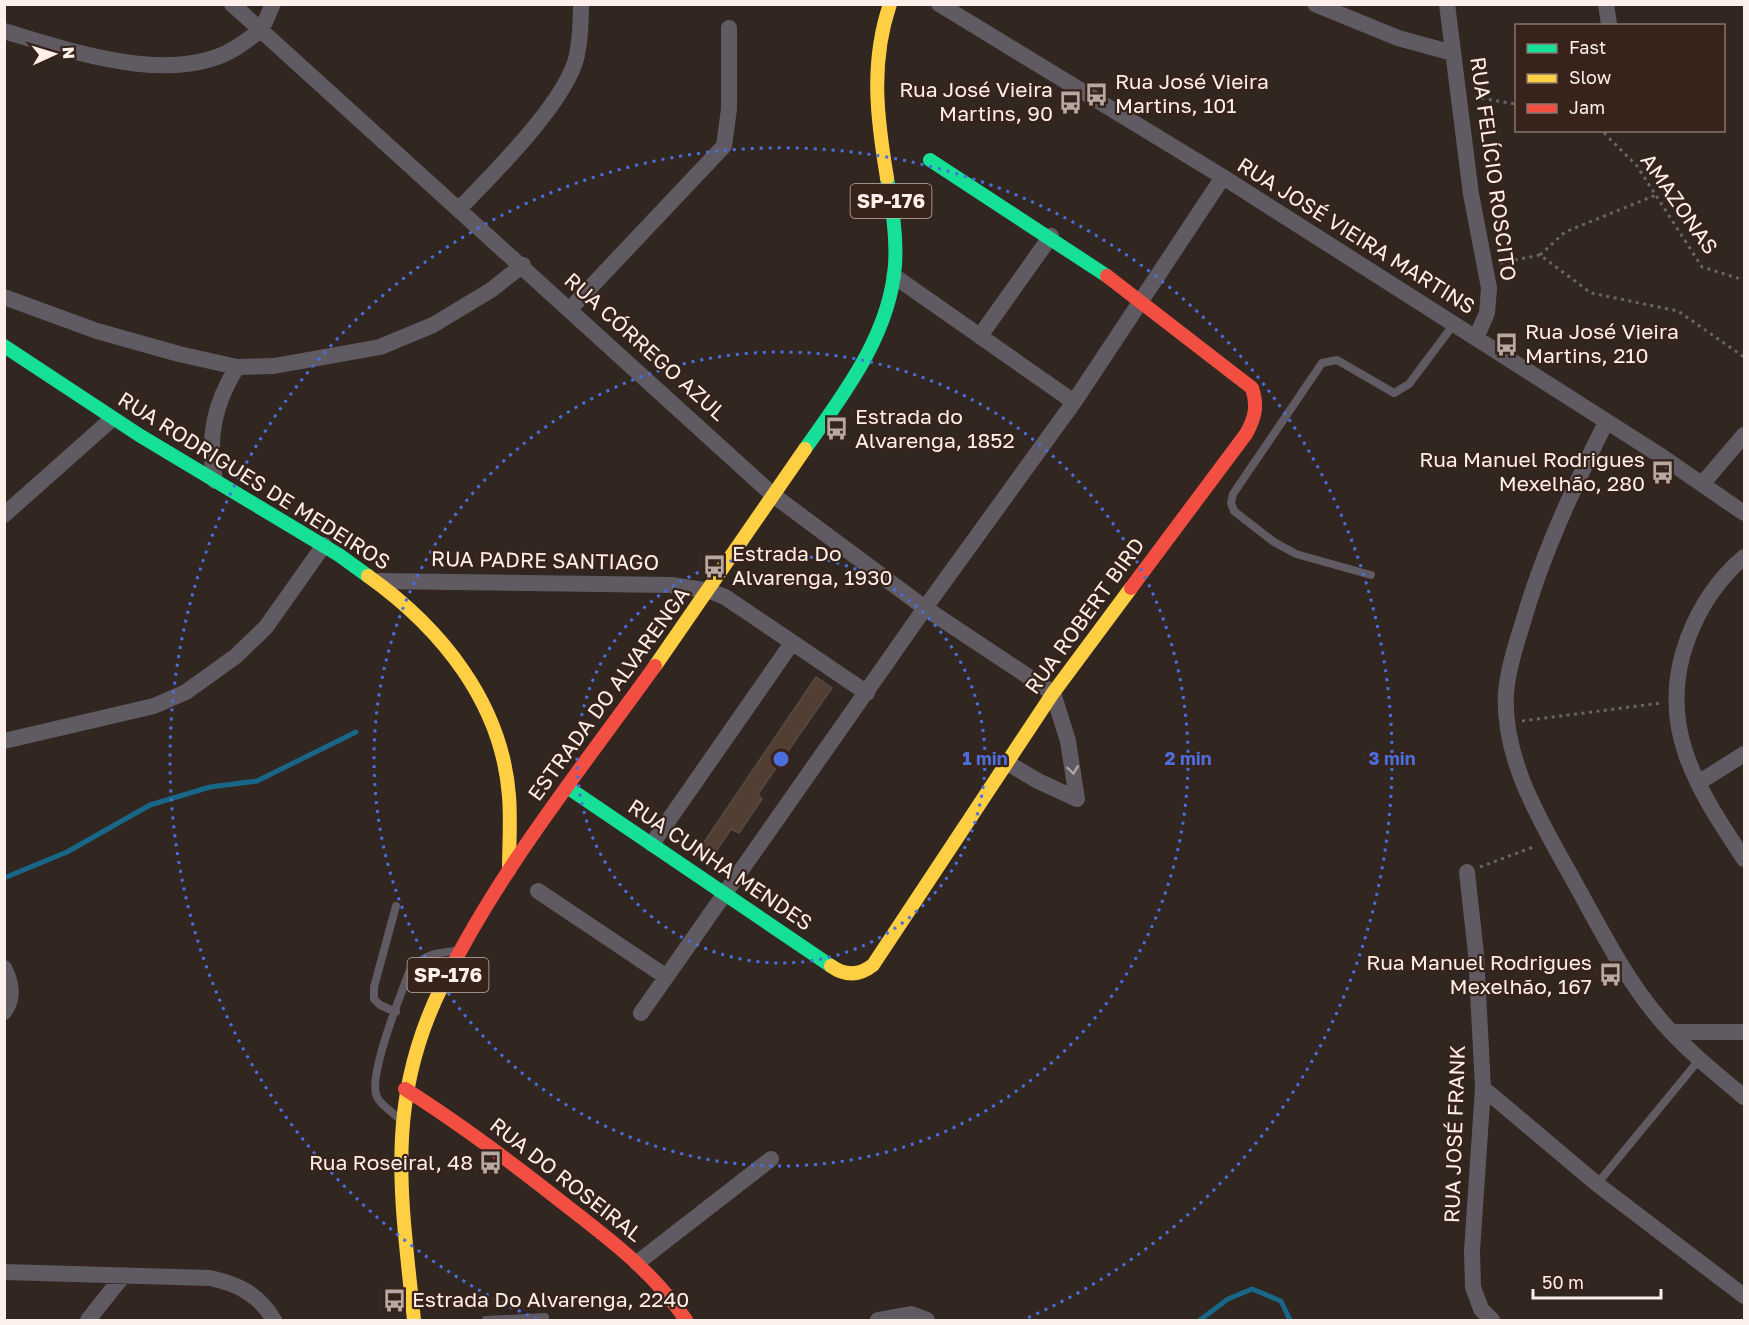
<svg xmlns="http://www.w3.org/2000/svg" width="1749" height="1325" viewBox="0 0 1749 1325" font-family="'Golos Text',sans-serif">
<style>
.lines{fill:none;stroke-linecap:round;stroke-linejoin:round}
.stream{stroke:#186788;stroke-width:5}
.building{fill:#533e33;stroke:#554b46;stroke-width:1.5}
.path{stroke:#6a6367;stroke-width:3;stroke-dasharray:3 4.5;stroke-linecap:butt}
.lane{stroke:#605a62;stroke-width:8}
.street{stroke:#605a62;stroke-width:16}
.fast{stroke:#16e098;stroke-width:14}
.slow{stroke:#ffcf43;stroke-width:14}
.jam{stroke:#f24e42;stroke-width:14}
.oneway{stroke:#aea4a6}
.ring{fill:none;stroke:#4a6edb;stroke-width:3;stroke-dasharray:3 6}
.labels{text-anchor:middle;stroke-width:4.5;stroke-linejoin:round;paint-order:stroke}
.shield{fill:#37231a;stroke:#c2b2ab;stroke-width:1.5}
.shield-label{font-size:20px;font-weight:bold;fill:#fdefe9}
.poi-label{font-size:21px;fill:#fdefe9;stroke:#37231a;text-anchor:start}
.street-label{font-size:21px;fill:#fdefe9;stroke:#37231a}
.centre{fill:#4a6edb;stroke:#37231a;stroke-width:3}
.ring-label{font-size:18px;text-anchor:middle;font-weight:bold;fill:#4a6edb;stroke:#37231a;stroke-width:4.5;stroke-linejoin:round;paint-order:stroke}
</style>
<rect width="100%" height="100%" fill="#312620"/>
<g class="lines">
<!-- stream -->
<path class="stream" d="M4 878 67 852 150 805 210 787 257 781 356 732
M1200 1320 1228 1299 1252 1289 1281 1301 1290 1320"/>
</g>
<!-- building -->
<path class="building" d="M816 677 832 688 758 794 762 799 739 833 731 829 709 862 696 854Z"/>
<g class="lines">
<!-- path -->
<path class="path" d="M1474 97 1516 104
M1597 130 1604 133 1637 166 1702 267 1744 280
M1540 255 1565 232 1656 195
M1500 263 1540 255 1591 293 1678 311 1744 357
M1522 721 1661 703
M1480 867 1536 846"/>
<!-- lane -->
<path class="lane" d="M1371 575 1296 554 1274 542 1234 511 1231 503 1233 494 1322 363 1337 360 1394 393 1409 384 1454 324
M396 1012 380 1005 374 999V987L396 906
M397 1117C391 1111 380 1104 377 1097 367 1077 401 995 409 972 422 955 434 953 455 951
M1597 1184 1699 1060
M486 1320 545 1317"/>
<!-- street -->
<path class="street" d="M232 4 773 495 925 608 1053 693 1068 741 1077 799 1038 781 1006 762
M939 4 1223 177 1661 456 1744 513
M1315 4 1398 38 1453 53
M1447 4 1471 194 1489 288 1487 313 1476 338
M1606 4 1609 24
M4 31C71 51 181 90 243 43 249 39 256 34 261 29 266 22 269 12 273 4
M459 209C492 175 568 100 577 55 580 40 581 20 581 4
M894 276 1074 402
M4 297 97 331 179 354 237 367 274 366 380 347 433 325 491 290 523 265
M570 309 724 146 729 109V28
M980 336 1051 236
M1606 422C1574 487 1543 552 1523 622 1516 645 1508 669 1506 693 1502 765 1548 833 1581 894 1604 936 1627 980 1658 1017 1683 1047 1714 1072 1744 1097
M215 481C207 438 214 404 237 367
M1703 483 1744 435
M4 515 112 419
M1744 557C1718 579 1700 606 1688 638 1655 725 1697 788 1744 859
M379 581 671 585 710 591 725 597 867 693
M4 741 154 706 186 692 236 656 266 627 324 545
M1698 783 1744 754
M652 844 792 643
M1467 872 1476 954 1483 1088 1472 1251 1473 1287 1481 1309 1492 1320
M538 891 665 976
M4 968C12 983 14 999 4 1012
M641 1013 925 608 1074 402 1223 177
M1672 1032H1744
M1483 1088 1597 1184 1744 1296
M637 1263 771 1159
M4 1272 210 1278C239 1284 259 1295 274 1320
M88 1320 123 1276
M878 1320 911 1314 927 1320"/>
<!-- fast -->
<path class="fast" d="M930 160 1107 276
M4 346 139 435 339 555 368 576
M805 449C844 394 890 334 895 265 897 236 892 206 887 178
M567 787 831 966"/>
<!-- slow -->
<path class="slow" d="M887 178C877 118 870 63 890 4
M368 576C441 628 502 703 509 796 511 821 509 846 509 870
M655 666 805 449
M831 966C845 976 859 976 873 965L1053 693 1131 588
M414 1320C401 1196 384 1101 443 984"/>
<!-- jam -->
<path class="jam" d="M1107 276 1252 388C1258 406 1255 418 1246 434L1131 588
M443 984C500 869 581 769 655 666
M405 1089C462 1125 515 1165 568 1207 612 1241 654 1273 686 1320"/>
</g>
<!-- one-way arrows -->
<defs><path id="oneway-chevron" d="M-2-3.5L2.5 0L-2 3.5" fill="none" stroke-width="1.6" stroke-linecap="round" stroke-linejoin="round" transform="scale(1.5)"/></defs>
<use class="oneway" href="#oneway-chevron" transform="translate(1073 770) rotate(82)"/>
<!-- distance rings -->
<g class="ring">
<circle cx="781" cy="759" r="204"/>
<circle cx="781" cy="759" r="407"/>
<path d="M537 1319A611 611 0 1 1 1025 1319"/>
</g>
<!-- icons -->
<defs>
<symbol id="bus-bare" viewBox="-9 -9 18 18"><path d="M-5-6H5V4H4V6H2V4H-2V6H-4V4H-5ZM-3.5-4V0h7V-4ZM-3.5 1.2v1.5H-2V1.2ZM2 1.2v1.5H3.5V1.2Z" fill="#b6a9a3" stroke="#37231a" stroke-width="2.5" paint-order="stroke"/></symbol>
</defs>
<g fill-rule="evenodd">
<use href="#bus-bare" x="1080" y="78" width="33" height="33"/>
<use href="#bus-bare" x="1054" y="86" width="33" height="33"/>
<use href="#bus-bare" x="1490" y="328" width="33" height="33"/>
<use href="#bus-bare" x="820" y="412" width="33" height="33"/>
<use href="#bus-bare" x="1646" y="456" width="33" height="33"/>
<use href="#bus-bare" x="698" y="550" width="33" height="33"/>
<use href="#bus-bare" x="1594" y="958" width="33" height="33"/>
<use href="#bus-bare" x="474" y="1146" width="33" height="33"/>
<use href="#bus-bare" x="378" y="1284" width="33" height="33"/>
</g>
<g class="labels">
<!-- shield labels -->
<g class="shield">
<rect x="850.5" y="184" width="81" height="34" rx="4.5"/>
<rect x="407.5" y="958" width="81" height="34" rx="4.5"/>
</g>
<g class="shield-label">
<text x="891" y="208">SP-176</text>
<text x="448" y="982">SP-176</text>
</g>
<!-- poi labels -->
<g class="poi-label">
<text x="1115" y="89">Rua José Vieira<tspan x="1115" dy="24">Martins, 101</tspan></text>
<text x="1053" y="97" text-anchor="end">Rua José Vieira<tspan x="1053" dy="24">Martins, 90</tspan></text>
<text x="1525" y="339">Rua José Vieira<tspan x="1525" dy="24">Martins, 210</tspan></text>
<text x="855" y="424">Estrada do<tspan x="855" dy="24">Alvarenga, 1852</tspan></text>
<text x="1645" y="467" text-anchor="end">Rua Manuel Rodrigues<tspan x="1645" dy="24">Mexelhão, 280</tspan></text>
<text x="732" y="561">Estrada Do<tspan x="732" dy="24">Alvarenga, 1930</tspan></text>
<text x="1592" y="970" text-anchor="end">Rua Manuel Rodrigues<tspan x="1592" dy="24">Mexelhão, 167</tspan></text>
<text x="473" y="1170" text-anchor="end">Rua Roseiral, 48</text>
<text x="412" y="1307">Estrada Do Alvarenga, 2240</text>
</g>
<!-- street labels -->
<g class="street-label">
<text transform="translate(1493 169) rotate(82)" y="7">RUA FELÍCIO ROSCITO</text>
<text transform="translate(1679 204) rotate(55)" y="7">AMAZONAS</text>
<text transform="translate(1356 236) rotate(32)" y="7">RUA JOSÉ VIEIRA MARTINS</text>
<text transform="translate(645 347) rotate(42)" y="7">RUA CÓRREGO AZUL</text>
<text transform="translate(254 481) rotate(32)" y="7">RUA RODRIGUES DE MEDEIROS</text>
<text transform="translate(545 561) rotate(1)" y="7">RUA PADRE SANTIAGO</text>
<text transform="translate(1085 616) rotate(-54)" y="7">RUA ROBERT BIRD</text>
<text transform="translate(609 694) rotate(-54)" y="7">ESTRADA DO ALVARENGA</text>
<text transform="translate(720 865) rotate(34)" y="7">RUA CUNHA MENDES</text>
<text transform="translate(1455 1134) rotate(-88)" y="7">RUA JOSÉ FRANK</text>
<text transform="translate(566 1180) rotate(38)" y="7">RUA DO ROSEIRAL</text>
</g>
</g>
<circle cx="781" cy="759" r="9" class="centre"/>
<g class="ring-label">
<text x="985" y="765">1 min</text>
<text x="1188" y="765">2 min</text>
<text x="1392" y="765">3 min</text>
</g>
<!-- border -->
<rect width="1749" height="1325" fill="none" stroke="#fdefe9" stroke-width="12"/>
<!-- legend -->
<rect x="1515" y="24" width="210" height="108" fill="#37231a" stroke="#86756d" stroke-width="1.5"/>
<rect x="1527" y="44" width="30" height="9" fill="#16e098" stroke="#86756d" stroke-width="1.5"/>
<text x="1569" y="54" font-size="18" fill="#fdefe9">Fast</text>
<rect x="1527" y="74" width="30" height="9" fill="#ffcf43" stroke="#86756d" stroke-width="1.5"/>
<text x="1569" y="84" font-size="18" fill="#fdefe9">Slow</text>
<rect x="1527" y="104" width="30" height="9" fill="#f24e42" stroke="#86756d" stroke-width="1.5"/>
<text x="1569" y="114" font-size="18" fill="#fdefe9">Jam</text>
<!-- north arrow -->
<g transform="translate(54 54) rotate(86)" stroke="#37231a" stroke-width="4.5" paint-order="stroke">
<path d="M0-4.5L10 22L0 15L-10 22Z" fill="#fdefe9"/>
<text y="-9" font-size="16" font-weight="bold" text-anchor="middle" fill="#fdefe9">N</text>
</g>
<!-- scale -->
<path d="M1533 1289v9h128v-9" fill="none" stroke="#fdefe9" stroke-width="3"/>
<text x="1542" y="1289" font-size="18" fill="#fdefe9" stroke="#37231a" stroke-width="4.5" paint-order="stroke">50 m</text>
</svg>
